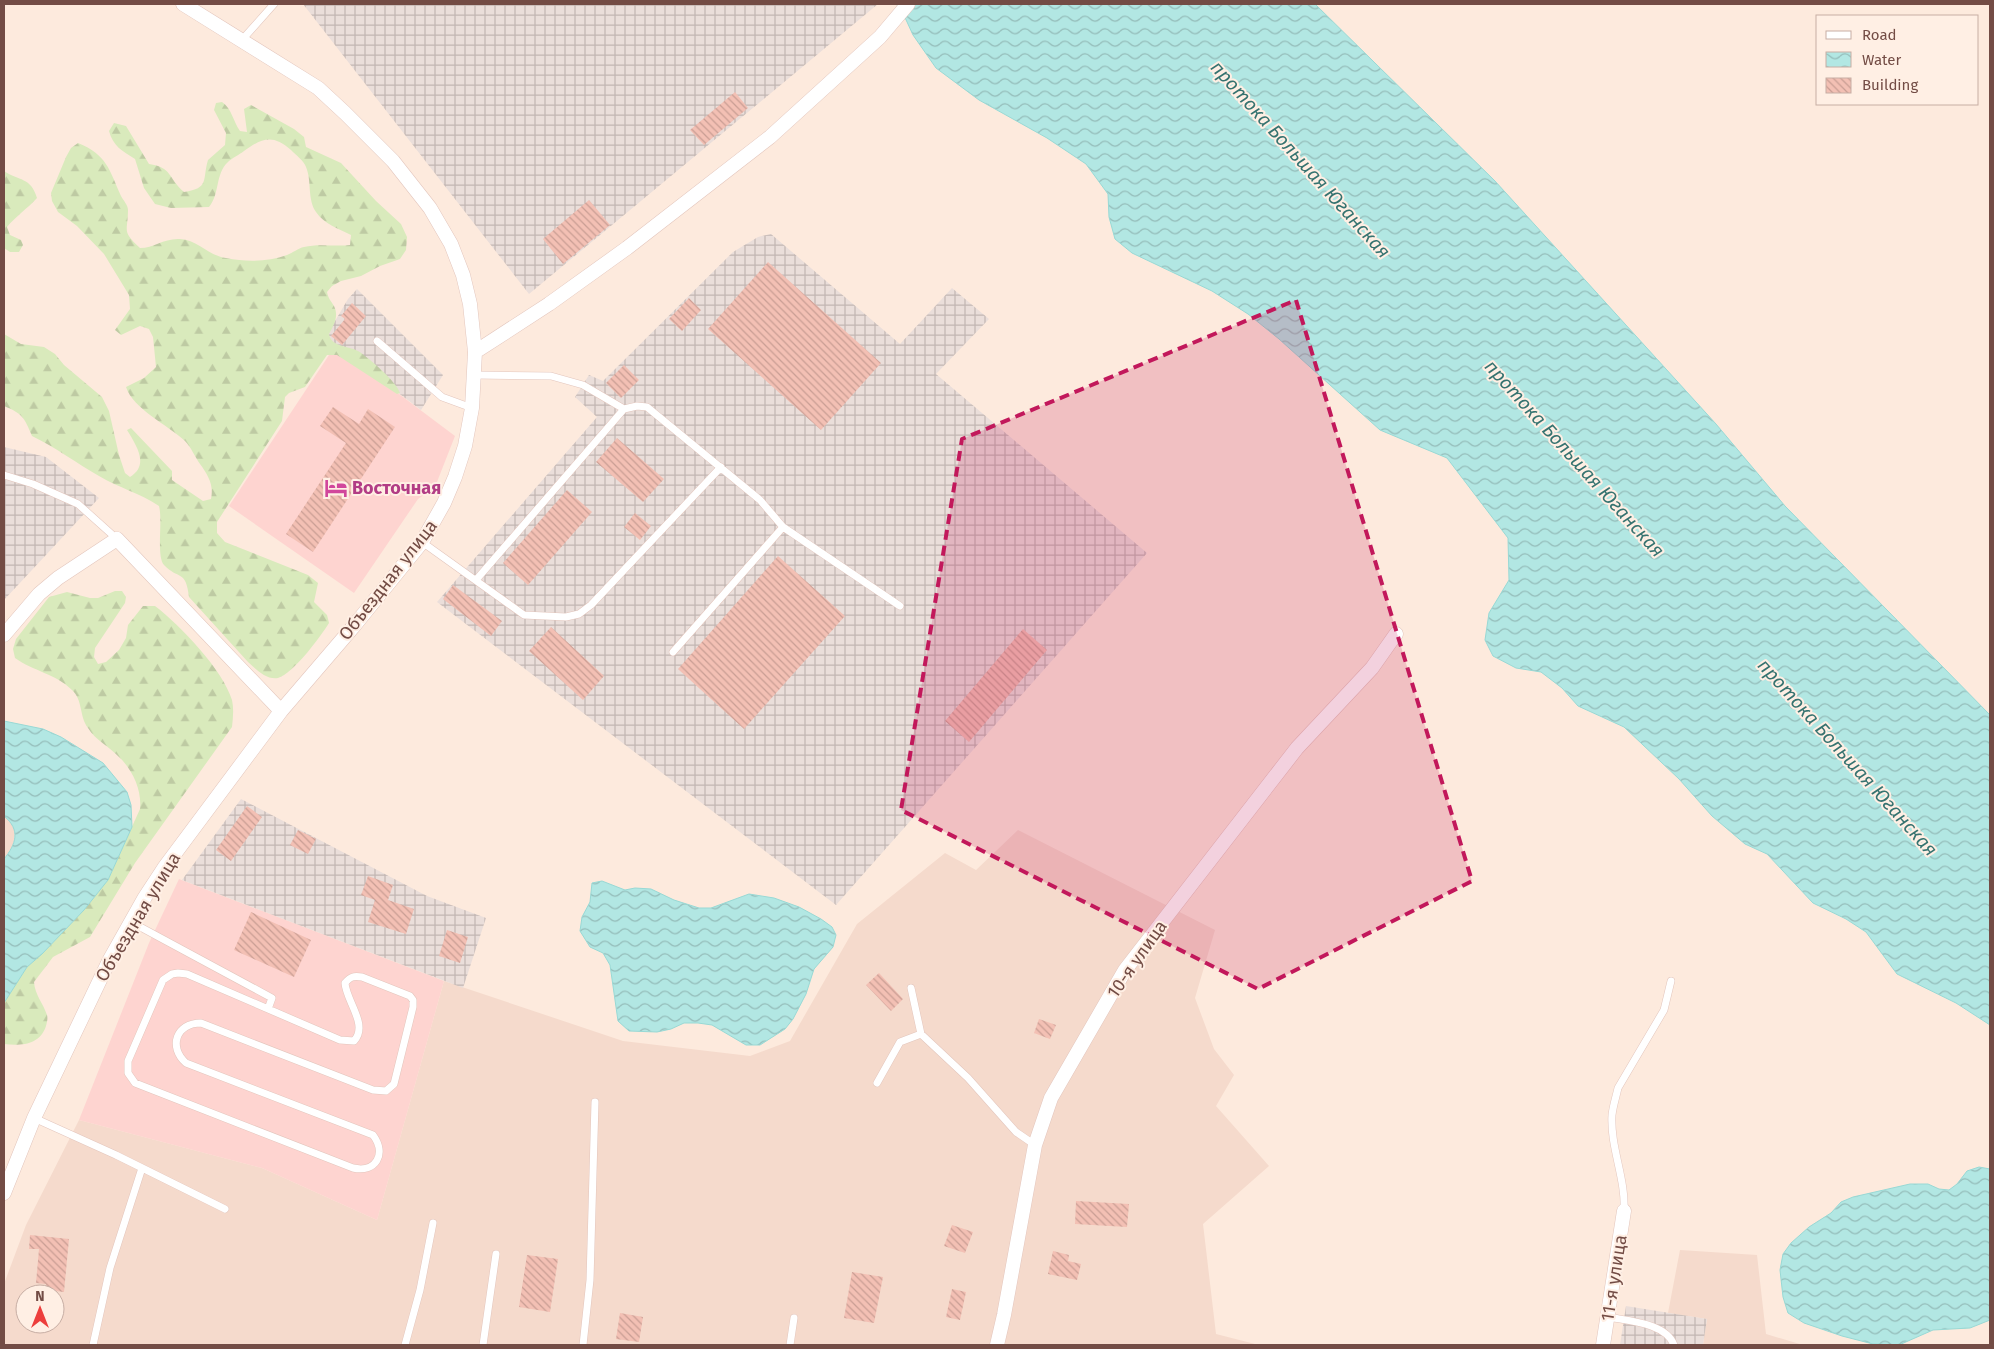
<svg xmlns="http://www.w3.org/2000/svg" width="1994" height="1349" viewBox="0 0 1994 1349" font-family="'Fira Sans',sans-serif">
<style>
.residential{fill:#f5dacc;fill-rule:evenodd}
.commercial{fill:#fed4d0}
.industrial{fill:url(#industrial-grid)}
.forest{fill:url(#forest-firs)}
.water{fill:url(#water-waves);stroke:#98d9d5}
.building{fill:url(#building-back-hatch)}
.lines{fill:none;stroke-linecap:round;stroke-linejoin:round}
.service-casing{stroke:#e3c6bd;stroke-width:8}
.minor-casing{stroke:#e3c6bd;stroke-width:15}
.service{stroke:#fff;stroke-width:7}
.minor{stroke:#fff;stroke-width:14}
.marked{fill:#c2185b;fill-opacity:0.2;stroke:#c2185b;stroke-width:4;stroke-dasharray:10 6;stroke-linejoin:round}
.labels{text-anchor:middle;stroke-width:4;stroke-linejoin:round;paint-order:stroke}
.hotel-label{font-size:18px;font-weight:bold;fill:#b23c85;stroke:#ffefe4;text-anchor:start}
.street-label{font-size:18px;fill:#734c45;stroke:#ffefe4}
.water-label{font-size:19px;font-style:italic;fill:#367370;stroke:#ffefe4}
</style>
<defs>
<pattern id="industrial-grid" width="8" height="8" patternUnits="userSpaceOnUse" patternTransform="scale(1.25)"><rect width="8" height="8" fill="#eadeda"/><path d="M0 4h8M4 0v8" fill="none" stroke="#c2b6b3"/></pattern>
<pattern id="forest-firs" width="22" height="20" patternUnits="userSpaceOnUse" patternTransform="scale(1.25)"><rect width="22" height="20" fill="#d9eabc"/><path d="M5 1l3.5 6h-7zM16 11l3.5 6h-7z" fill="#becaa3"/></pattern>
<pattern id="water-waves" width="16" height="10" patternUnits="userSpaceOnUse" patternTransform="scale(1.25)"><rect width="16" height="10" fill="#b2e7e3"/><path d="M0 5q4-4 8 0t8 0" fill="none" stroke="#95bdba"/></pattern>
<pattern id="building-back-hatch" width="6" height="6" patternUnits="userSpaceOnUse" patternTransform="scale(1.25)"><rect width="6" height="6" fill="#f3c0b4"/><path d="M-1 5l2 2M0 0l6 6M5-1l2 2" fill="none" stroke="#c99e94"/></pattern>
</defs>
<rect width="100%" height="100%" fill="#fdeadd"/>
<!-- residential -->
<path class="residential" d="M4 816 13 825 15 834 13 845 4 859Z
M1018 830 1215 930 1195 998 1214 1049 1234 1075 1216 1106 1269 1166 1203 1224 1216 1334 1259 1345H4V1284L26 1225 79 1120 262 1168 377 1220 444 981 623 1041 750 1056 790 1041 857 924 945 853 976 870ZM25 1294H55V1324H25Z
M1680 1250 1757 1255 1766 1334 1803 1345H1703L1707 1319 1668 1313Z"/>
<!-- commercial -->
<path class="commercial" d="M335 346 455 436 435 487 418 499 354 593 229 506Z
M179 879 444 981 377 1220 262 1168 79 1120 149 943Z"/>
<!-- industrial -->
<path class="industrial" d="M303 4H878L529 294Z
M771 234 900 344 952 288 989 319 936 374 1147 553 836 905 437 602 597 417 575 397 589 375 603 381 733 252 758 237Z
M357 289 443 375 421 410 325 338 348 299Z
M4 447 46 457 99 498 4 600Z
M241 799 427 896 486 918 463 988 182 880Z
M1626 1306 1707 1319 1703 1345H1620Z"/>
<!-- forest -->
<path class="forest" d="M222 102C232 109 233 121 240 131L247 132 244 109 251 105 294 129 304 137 306 147 341 163 376 201 401 224 407 237 406 250 400 259 380 266 361 276 341 281 332 286 327 292C328 298 331 301 334 306 339 316 334 325 329 334 331 347 349 346 358 351 368 357 397 382 400 393L397 394 337 355H327L305 387 289 393 285 397 282 421 217 522V533L225 542 308 575 318 583 314 602 327 615 329 623C321 636 293 674 278 678 266 680 256 669 248 662L189 597C186 569 178 580 164 565 156 556 163 521 159 506 140 493 119 488 99 476 76 463 57 448 32 436 24 417 23 414 4 406V334L21 344 44 347 55 354 64 365 102 397 109 411 119 455 125 473 130 477C150 465 136 445 127 430L131 428 172 471V480L203 501 211 499C214 485 208 475 200 464 195 457 191 447 185 441 168 425 133 409 126 387L144 378 156 367 153 337 149 329 140 326 121 335 115 330 130 309 129 295 104 254 77 226 58 212 52 201 51 193 66 157 71 148 78 143C107 155 109 169 121 196 123 200 128 205 128 210 128 232 121 230 140 248 154 248 164 238 180 239 198 240 209 256 226 258 246 262 268 262 287 255 293 253 298 248 304 247 319 243 335 247 350 245L351 235C339 229 324 224 316 212 307 199 312 181 306 167 304 161 296 155 291 150 273 134 262 138 244 151 239 155 232 158 228 162 215 174 220 194 209 207L171 208 155 204 144 188 135 159C122 151 113 146 109 131L114 123 126 126 149 164C172 167 168 178 184 192 210 188 202 180 208 160L225 145 226 133 214 110 216 103Z
M4 171C19 181 31 177 37 198 27 209 16 216 7 227L10 235 21 240 23 245 19 252H10L4 248Z
M115 591H122L126 597 125 603 95 648 94 657 98 664 106 662 119 650 126 638 128 625 143 606H155C180 625 223 670 232 700 234 709 233 718 232 727L135 863 90 937 53 957 34 982C35 995 43 1003 47 1015 48 1019 47 1022 46 1026 40 1045 21 1046 4 1044V1003L27 967 42 954 84 910 108 880 140 809C142 791 133 770 119 757 110 747 95 740 88 728 79 716 83 700 72 690 56 674 33 671 15 658L13 649 16 639 49 597 67 592 90 598H98Z"/>
<!-- water -->
<path class="water" d="M896 4H1315L1495 181 1716 424 1785 506 1990 715V1025L1956 1003 1897 974 1866 932 1846 919 1813 903 1767 854 1745 844 1712 816 1679 779 1624 727 1578 706 1562 688 1541 672 1516 668 1493 656 1485 640 1489 613 1509 580 1508 538 1447 458 1380 430 1279 339 1248 314 1212 291 1132 253 1115 239 1109 217 1108 194 1086 164 1047 138 979 100 936 68 913 35 902 11Z
M4 721 43 729 61 737 103 763 127 792 131 805 132 827 108 880 84 910 42 954 27 967 4 1003V859C16 844 21 830 4 816Z
M602 881 625 890 635 888 651 889 674 900 699 908H711L749 894 774 898 799 907 821 919 832 927 836 935 833 947 814 969 806 994 793 1019 785 1029 760 1045H746L712 1025 698 1023H684L671 1029 657 1032 629 1031 618 1021 610 965 603 953 590 947 580 931 582 917 590 902 592 883Z
M1979 1167 1990 1169V1320L1970 1328 1933 1330 1899 1345 1873 1344 1842 1336 1804 1323 1788 1313 1783 1297 1780 1270 1783 1254 1791 1243 1809 1227 1831 1213 1841 1202 1853 1197 1910 1184H1928L1939 1189 1949 1190 1957 1184 1967 1171Z"/>
<!-- building -->
<path class="building" d="M735 92 748 108 704 145 690 130Z
M589 200 610 225 563 264 543 239Z
M768 262 881 363 821 430 708 329Z
M689 298 701 310 682 331 669 319Z
M352 303 366 316 342 345 331 336 345 319 341 316Z
M624 365 639 380 621 398 606 383Z
M333 407 359 424 368 409 395 427 313 552 286 534 346 443 320 426Z
M617 438 664 479 643 502 596 462Z
M567 490 592 512 528 585 503 563Z
M635 513 651 526 640 540 624 527Z
M778 556 845 616 744 729 678 669Z
M453 585 502 621 491 636 443 599Z
M551 627 604 676 583 700 529 651Z
M1023 629 1047 650 969 742 945 721Z
M247 806 262 817 231 861 216 850Z
M298 830 316 839 308 854 290 845Z
M368 876 393 885 388 900 414 909 406 934 368 922 375 900 361 895Z
M251 912 311 940 294 977 234 950Z
M447 930 468 937 460 963 439 956Z
M879 973 903 999 891 1011 866 985Z
M1039 1019 1056 1025 1050 1039 1034 1033Z
M1076 1201 1129 1204 1127 1227 1075 1224Z
M952 1225 973 1232 965 1253 944 1246Z
M30 1235 69 1239 64 1292 45 1290 46 1284 36 1283 39 1249H29Z
M1053 1251 1069 1255 1068 1261 1081 1264 1077 1280 1048 1274Z
M527 1255 558 1259 550 1312 519 1307Z
M852 1272 883 1277 874 1323 844 1318Z
M952 1289 966 1292 960 1320 946 1317Z
M620 1313 643 1317 639 1342 616 1339Z"/>
<g class="lines">
<defs>
<path id="service" d="M241 41 274 4
M377 341 442 397 472 408
M475 375 551 376 583 385 624 409 637 406 647 407 760 500 783 527 900 606
M4 475 33 484 78 504 117 539
M422 542 524 615 566 617 579 614 591 605 721 467
M476 580 624 409
M673 652 783 527
M131 922 272 998 268 1009
M178 973 187 974 340 1040 354 1041C369 1025 346 1001 345 983 351 976 354 976 362 977L410 996 413 1000V1007L394 1084 386 1091 373 1090 201 1023C176 1023 168 1047 186 1063L373 1135C387 1154 376 1173 353 1168L135 1083 128 1073V1061L163 980 172 974Z
M911 988 921 1034
M877 1083 900 1042 921 1034 968 1078 1016 1132 1035 1145
M34 1118 116 1155 225 1209
M1624 1211C1626 1179 1610 1147 1612 1115 1613 1106 1616 1097 1618 1088L1664 1010 1671 981
M1608 1317C1628 1321 1666 1323 1674 1345
M93 1345 110 1268 142 1168
M405 1345 420 1290 433 1223
M483 1345 496 1254
M583 1345 590 1280 595 1102
M790 1345 794 1318"/>
<path id="minor" d="M475 352 549 304 627 248 770 137 880 37 908 4
M4 635 39 594 58 578 117 539 281 711
M4 1193 34 1118 109 961 145 897 164 868 281 711 353 627 422 542 444 503 455 477 465 446 472 408 475 352 470 304 463 275 451 244 430 208 393 161 345 113 318 88 183 4
M997 1345 1004 1315 1035 1145 1051 1098 1125 970 1297 748 1372 668 1396 634
M1603 1345 1624 1211"/>
</defs>
<!-- service casing -->
<use href="#service" class="service-casing"/>
<!-- minor casing -->
<use href="#minor" class="minor-casing"/>
<!-- service -->
<use href="#service" class="service"/>
<!-- minor -->
<use href="#minor" class="minor"/>
</g>
<!-- marked area -->
<path class="marked" d="M1296 300 1472 881 1258 989 901 810 962 439Z"/>
<!-- icons -->
<defs>
<symbol id="hotel-bare" viewBox="-9 -9 18 18"><path d="M-6-4.5h1.5V1H6V5H4.5V3h-9V5H-6ZM-4 0a1.8 1.8 0 1 1 3.6 0ZM.5 0V-2.5h3Q6-2.5 6 0Z" fill="#d1479c" stroke="#ffefe4" stroke-width="2.5" paint-order="stroke"/></symbol>
</defs>
<g fill-rule="evenodd">
<use href="#hotel-bare" x="320" y="472" width="32" height="32"/>
</g>
<g class="labels">
<!-- hotel labels -->
<g class="hotel-label">
<text x="352" y="494">Восточная</text>
</g>
<!-- street labels -->
<g class="street-label">
<text transform="translate(388 580) rotate(-52)" y="6">Объездная улица</text>
<text transform="translate(138 917) rotate(-59)" y="6">Объездная улица</text>
<text transform="translate(1137 959) rotate(-55)" y="6">10-я улица</text>
<text transform="translate(1614 1278) rotate(-81)" y="6">11-я улица</text>
</g>
<!-- water labels -->
<g class="water-label">
<text transform="translate(1301 159) rotate(48)" y="7">протока Большая Юганская</text>
<text transform="translate(1575 458) rotate(48)" y="7">протока Большая Юганская</text>
<text transform="translate(1848 757) rotate(48)" y="7">протока Большая Юганская</text>
</g>
</g>
<!-- border -->
<rect width="1994" height="1349" fill="none" stroke="#734c45" stroke-width="10"/>
<!-- legend -->
<rect x="1816" y="15" width="162" height="90" fill="#ffefe4" stroke="#c7aea4"/>
<rect x="1826" y="31" width="25" height="8" fill="#ffffff" stroke="#c7aea4"/>
<text x="1862" y="40" font-size="15" fill="#734c45">Road</text>
<rect x="1826" y="52" width="25" height="15" fill="url(#water-waves)" stroke="#c7aea4"/>
<text x="1862" y="65" font-size="15" fill="#734c45">Water</text>
<rect x="1826" y="78" width="25" height="15" fill="url(#building-back-hatch)" stroke="#c7aea4"/>
<text x="1862" y="90" font-size="15" fill="#734c45">Building</text>
<!-- north arrow -->
<g transform="translate(40 1309)"><circle r="24" fill="#ffefe4" stroke="#c7aea4"/>
<path d="M0-4L9 19L0 12L-9 19Z" fill="#ed3e3c"/>
<text y="-8" font-size="14" font-weight="bold" text-anchor="middle" fill="#734c45">N</text>
</g>
</svg>
